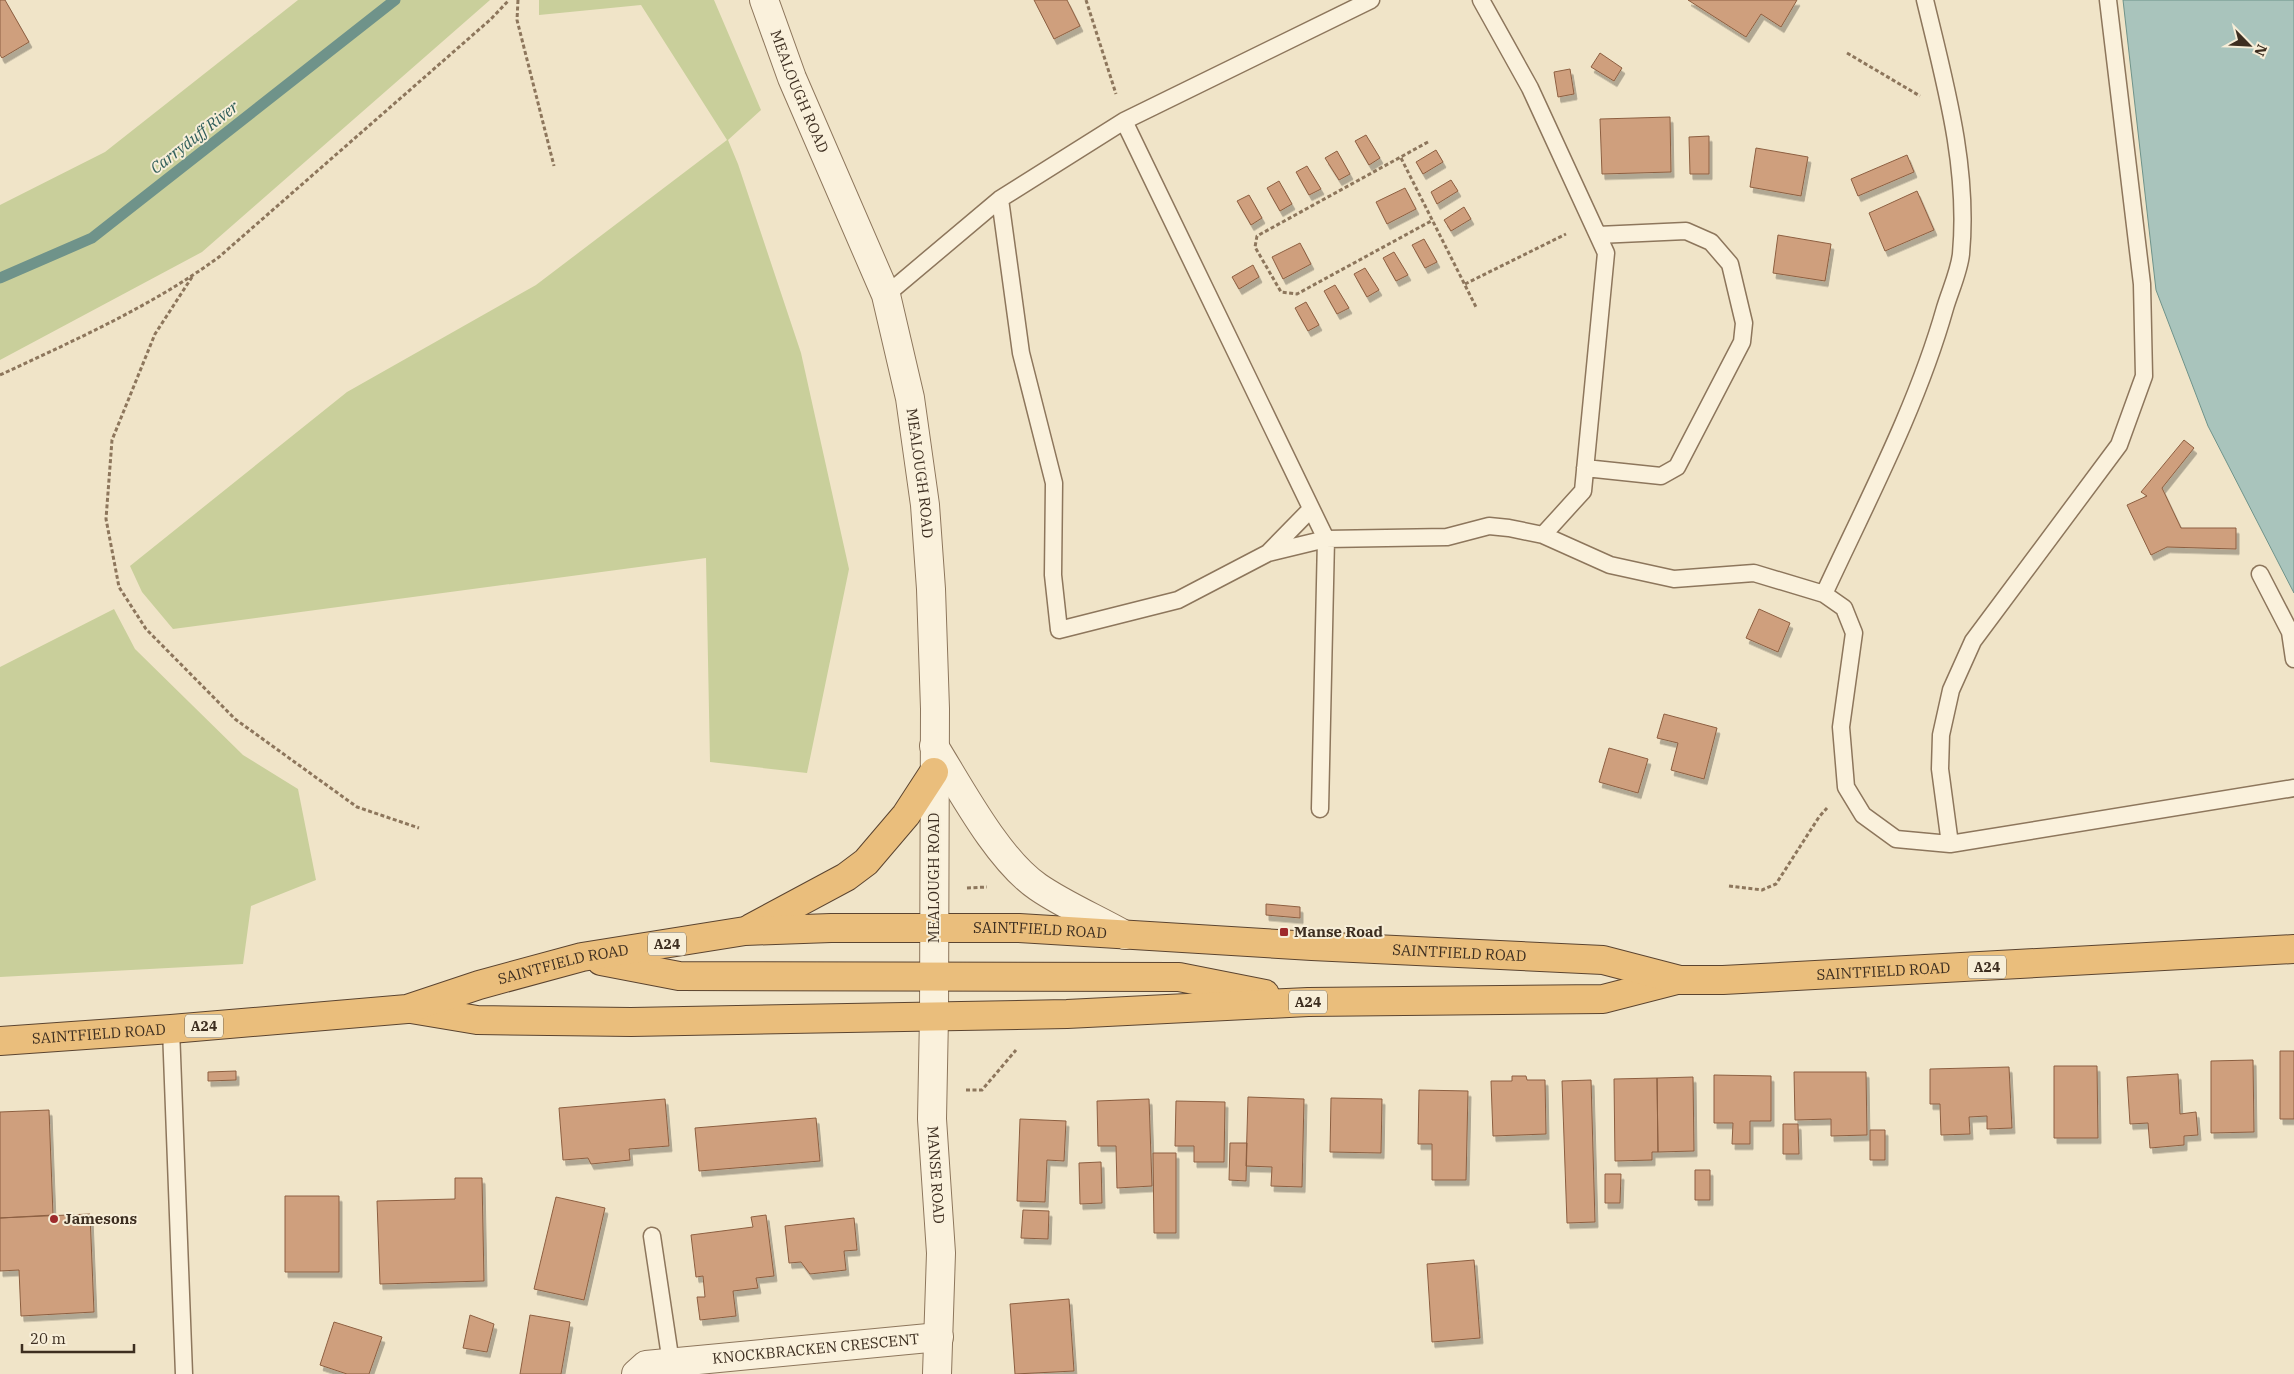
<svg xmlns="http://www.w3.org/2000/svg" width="2294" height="1374" viewBox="0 0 2294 1374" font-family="'IBM Plex Serif',serif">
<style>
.green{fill:#c9cf9b}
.water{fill:#a9c4bc;stroke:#6f938a}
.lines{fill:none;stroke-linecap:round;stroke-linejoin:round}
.stream{stroke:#6f938a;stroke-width:11}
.building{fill:#cf9f7d;stroke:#8d5f41;filter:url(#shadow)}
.service-casing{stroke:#8d765c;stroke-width:19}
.minor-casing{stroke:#8d765c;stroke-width:30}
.tertiary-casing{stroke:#8d765c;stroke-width:30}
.trunk-casing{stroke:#5b4430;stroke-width:30}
.path{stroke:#8d765c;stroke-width:3;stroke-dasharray:4 2.5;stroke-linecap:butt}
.service{stroke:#faf1dc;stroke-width:16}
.minor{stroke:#faf1dc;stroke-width:28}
.tertiary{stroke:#faf1dc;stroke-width:28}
.trunk{stroke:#eabe7c;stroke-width:28}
.poi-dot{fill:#9e2a2b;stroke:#f7eed8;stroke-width:2}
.labels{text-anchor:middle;stroke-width:4;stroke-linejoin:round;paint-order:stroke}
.shield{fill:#f7eed8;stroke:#756857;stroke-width:1}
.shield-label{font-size:14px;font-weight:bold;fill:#3d2e20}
.street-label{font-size:15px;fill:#3d2e20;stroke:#f7eed8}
.poi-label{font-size:15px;font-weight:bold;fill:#3d2e20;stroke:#f7eed8;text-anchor:start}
.water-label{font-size:16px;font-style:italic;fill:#2f5d5a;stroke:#f7eed8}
</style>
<defs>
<filter id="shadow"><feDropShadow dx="3" dy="5.5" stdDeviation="0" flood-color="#0004"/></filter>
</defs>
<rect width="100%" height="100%" fill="#f0e4c8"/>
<!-- green -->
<path class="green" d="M298 0H490L202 252 0 360V205L105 152Z
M539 0H714L761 110 728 140 738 164 801 353 849 569 807 773 710 762 706 558 173 629 142 592 130 566 347 392 536 285 727 140 641 5 539 15Z
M114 609 135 649 243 755 298 789 316 880 251 906 243 964 0 977V667Z"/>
<!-- water -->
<path class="water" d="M2123 0H2294V593L2208 426 2156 290Z"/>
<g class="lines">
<!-- stream -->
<path class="stream" d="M0 278 92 238 395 0"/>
</g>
<!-- building -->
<path class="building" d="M0 0H5L29 42 2 58 0 55Z
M1034 0H1067L1080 26 1054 39Z
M1688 0H1797L1781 27 1761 14 1746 37Z
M1600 53 1622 68 1614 81 1591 67Z
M1570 69 1574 94 1558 97 1554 72Z
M1670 117 1671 172 1602 174 1600 119Z
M1366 135 1380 158 1369 165 1355 141Z
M1709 136V174H1690L1689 137Z
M1756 148 1808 157 1801 196 1750 187Z
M1436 150 1443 162 1423 174 1416 162Z
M1337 151 1350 174 1339 180 1325 158Z
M1907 155 1914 172 1858 196 1851 179Z
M1307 166 1321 189 1309 195 1296 172Z
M1451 180 1458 191 1437 204 1431 192Z
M1279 181 1292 204 1280 211 1267 188Z
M1405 188 1416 209 1387 224 1376 202Z
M1917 191 1934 230 1885 251 1869 213Z
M1249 195 1262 218 1251 225 1237 201Z
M1464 207 1471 219 1451 231 1444 220Z
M1778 235 1831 244 1825 281 1773 273Z
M1424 239 1437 262 1425 268 1412 245Z
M1300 243 1311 264 1283 279 1272 257Z
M1394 252 1408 275 1396 281 1383 258Z
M1253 265 1259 277 1239 289 1232 277Z
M1365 268 1379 290 1367 297 1354 274Z
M1335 285 1349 308 1337 314 1324 291Z
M1306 302 1319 325 1308 331 1295 308Z
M2184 440 2194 448 2162 488 2181 528H2236V549L2167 547 2151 555 2127 505 2147 496 2141 492Z
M1759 609 1790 623 1778 652 1746 638Z
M1664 714 1717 728 1704 779 1671 770 1678 743 1657 738Z
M1609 748 1648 759 1638 793 1599 782Z
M1266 904 1300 907V918L1266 915Z
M2280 1051H2294V1119H2280Z
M2253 1060 2254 1132 2211 1133V1061Z
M2054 1066H2097L2098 1138H2054Z
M2009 1067 2012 1128 1987 1129V1116L1969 1117 1970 1134 1941 1135 1940 1104H1930V1069Z
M236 1071V1080L208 1081V1072Z
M1794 1072H1866L1867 1135 1831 1136V1119L1795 1120Z
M2178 1074 2180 1114 2196 1112 2198 1135 2184 1136V1145L2150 1148 2148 1123 2130 1124 2127 1077Z
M1714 1075 1771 1076V1121H1750V1144H1732L1733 1123H1714Z
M1512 1076H1526L1527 1080H1545L1546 1134 1493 1136 1491 1081H1512Z
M1693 1077 1694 1151 1658 1152 1657 1078Z
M1657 1078 1658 1152H1652V1160L1615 1161 1614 1079Z
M1591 1080 1595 1222 1567 1223 1562 1081Z
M1419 1090 1468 1091 1466 1180H1432V1144H1418Z
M1248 1097 1304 1099 1302 1187 1271 1186 1272 1167 1246 1166Z
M1331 1098 1382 1099 1381 1153 1330 1152Z
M665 1099 669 1146 629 1149 630 1160 591 1164 588 1158 563 1160 559 1108Z
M1149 1099 1152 1186 1117 1188 1116 1146H1098L1097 1101Z
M1176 1101 1225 1102 1224 1162H1194V1146H1175Z
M49 1110 53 1215 0 1218V1112Z
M816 1118 820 1161 699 1171 695 1128Z
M1020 1119 1066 1121 1064 1161 1047 1160 1045 1202 1017 1201Z
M1783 1124H1798L1799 1154H1783Z
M1870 1130H1885V1160H1870Z
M1230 1143H1247L1246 1181 1229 1180Z
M1153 1153H1176V1233H1154Z
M1101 1162 1102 1203 1080 1204 1079 1163Z
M1695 1170H1710V1200H1695Z
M1605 1174H1621L1620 1203H1605Z
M455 1178H482L484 1281 380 1284 377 1201 455 1199Z
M285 1196H339V1272H285Z
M556 1197 605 1208 584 1300 534 1289Z
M1023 1210 1049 1211 1048 1239 1021 1238Z
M90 1214 94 1312 21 1316 19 1270 0 1271V1218Z
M766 1215 774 1276 756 1278 758 1288 733 1291 736 1316 700 1320 697 1297H705L703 1276 696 1277 691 1235 753 1227 751 1217Z
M854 1218 857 1250 844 1251 846 1270 810 1274 801 1262 789 1263 785 1226Z
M1474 1260 1480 1338 1432 1342 1427 1264Z
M1069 1299 1074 1371 1015 1374 1010 1304Z
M470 1315 494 1324 487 1352 463 1348Z
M530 1315 570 1322 561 1374H520Z
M334 1322 382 1337 369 1374H347L320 1365Z"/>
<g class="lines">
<defs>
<path id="service" d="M1481 0 1530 88 1606 253 1583 491 1543 535
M1124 121 1326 539 1320 809
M1000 199 1021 353 1054 483 1053 575 1059 630 1178 600 1268 553 1311 509
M886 295 1000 199 1124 121 1371 0
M1585 468 1661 476 1677 467 1742 342 1744 323 1730 264 1711 242 1686 231 1598 235
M1268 553 1326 539 1447 537 1489 526 1509 528 1543 535 1610 565 1674 579 1754 573 1824 594 1844 608 1854 633 1841 727 1846 787 1863 815 1896 839 1950 844 2294 788
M2260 574 2290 632 2294 659
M1824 594C1867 501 1917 407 1945 308 1950 291 1959 272 1961 254 1969 167 1945 83 1925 0
M1950 844 1940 769 1941 735 1951 690 1973 641 2119 445 2144 376 2142 284 2108 0
M171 1029 184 1374
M652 1236 671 1363"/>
<g id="minor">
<path id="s1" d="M934 1016 932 1119 941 1253 937 1374"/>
<path id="s2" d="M636 1374 646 1365 939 1337"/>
</g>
<g id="tertiary">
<path id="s3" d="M764 0 792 78 886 295 910 398 925 505 931 589 935 709 934 1016"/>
<path d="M934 746C960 788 998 860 1038 887 1064 905 1097 919 1125 935"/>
</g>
<g id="trunk">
<path d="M751 928 846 877 866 862 906 815 934 772"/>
<path d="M601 961 679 976 1179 977 1265 994"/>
<path d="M411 1009 477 1020 631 1022 1067 1014 1308 1002 1603 999 1677 980"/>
<path id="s4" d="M0 1041 171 1029 407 1009 479 985 582 957 745 931 831 928H1019L1312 946 1603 960 1680 980H1723L2294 949"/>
</g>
</defs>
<!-- service casing -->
<use href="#service" class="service-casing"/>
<!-- minor casing -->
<use href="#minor" class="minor-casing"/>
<!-- tertiary casing -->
<use href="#tertiary" class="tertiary-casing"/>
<!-- trunk casing -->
<use href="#trunk" class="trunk-casing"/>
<!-- path -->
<path class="path" d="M518 0 517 20 554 166
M1086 0 1116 94
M1847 53 1920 96
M1428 142 1257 236 1255 247 1281 292 1297 294 1433 220
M1401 158 1476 307
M192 277 155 334 112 440 106 519 119 587 146 629 235 719 357 807 419 828
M1465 284 1566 234
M0 375C75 340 152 306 219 257L491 19 509 0
M1729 886 1762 890 1776 884 1819 817 1827 808
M967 888 987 887
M966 1090H982L1016 1050"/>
<!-- service -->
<use href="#service" class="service"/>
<!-- minor -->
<use href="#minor" class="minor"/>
<!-- tertiary -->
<use href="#tertiary" class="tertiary"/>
<!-- trunk -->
<use href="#trunk" class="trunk"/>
</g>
<!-- markers -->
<g class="poi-dot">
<rect x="1279" y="927" width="10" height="10" rx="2.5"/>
<circle cx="54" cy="1219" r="5"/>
</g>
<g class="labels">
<!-- shield labels -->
<g class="shield">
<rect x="648" y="932.5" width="38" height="23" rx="4"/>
<rect x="1968" y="955.5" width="38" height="23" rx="4"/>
<rect x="1289" y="990.5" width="38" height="23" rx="4"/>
<rect x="185" y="1014.5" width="38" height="23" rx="4"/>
</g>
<g class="shield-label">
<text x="667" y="949">A24</text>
<text x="1987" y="972">A24</text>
<text x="1308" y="1007">A24</text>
<text x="204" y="1031">A24</text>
</g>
<!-- street labels -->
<g class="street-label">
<text dy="5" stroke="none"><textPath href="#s3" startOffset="98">MEALOUGH ROAD</textPath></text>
<text dy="5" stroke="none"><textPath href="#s3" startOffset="501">MEALOUGH ROAD</textPath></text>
<text transform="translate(934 878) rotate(-90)" y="5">MEALOUGH ROAD</text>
<text dy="5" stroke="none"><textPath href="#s4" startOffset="1051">SAINTFIELD ROAD</textPath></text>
<text dy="5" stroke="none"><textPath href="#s4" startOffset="1471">SAINTFIELD ROAD</textPath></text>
<text dy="5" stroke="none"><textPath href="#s4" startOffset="571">SAINTFIELD ROAD</textPath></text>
<text dy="5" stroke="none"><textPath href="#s4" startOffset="1898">SAINTFIELD ROAD</textPath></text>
<text dy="5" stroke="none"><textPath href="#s4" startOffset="99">SAINTFIELD ROAD</textPath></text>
<text dy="5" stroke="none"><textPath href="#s1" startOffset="159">MANSE ROAD</textPath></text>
<text dy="5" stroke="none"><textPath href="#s2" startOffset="184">KNOCKBRACKEN CRESCENT</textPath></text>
</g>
<!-- poi labels -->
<g class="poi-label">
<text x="1294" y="937">Manse Road</text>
<text x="64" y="1224">Jamesons</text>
</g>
<!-- water labels -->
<g class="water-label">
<text transform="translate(194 137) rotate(-38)" y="6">Carryduff River</text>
</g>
</g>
<!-- north arrow -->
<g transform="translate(2249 45) rotate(114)" stroke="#f7eed8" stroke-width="4" paint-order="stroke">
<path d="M0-4L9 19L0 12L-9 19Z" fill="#3d2e20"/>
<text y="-8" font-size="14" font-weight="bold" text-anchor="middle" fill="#3d2e20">N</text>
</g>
<!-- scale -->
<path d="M22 1344v8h112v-8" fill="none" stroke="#3d2e20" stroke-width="2.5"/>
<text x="30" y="1344" font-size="15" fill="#3d2e20" stroke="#f7eed8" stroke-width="4" paint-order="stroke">20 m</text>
</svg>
